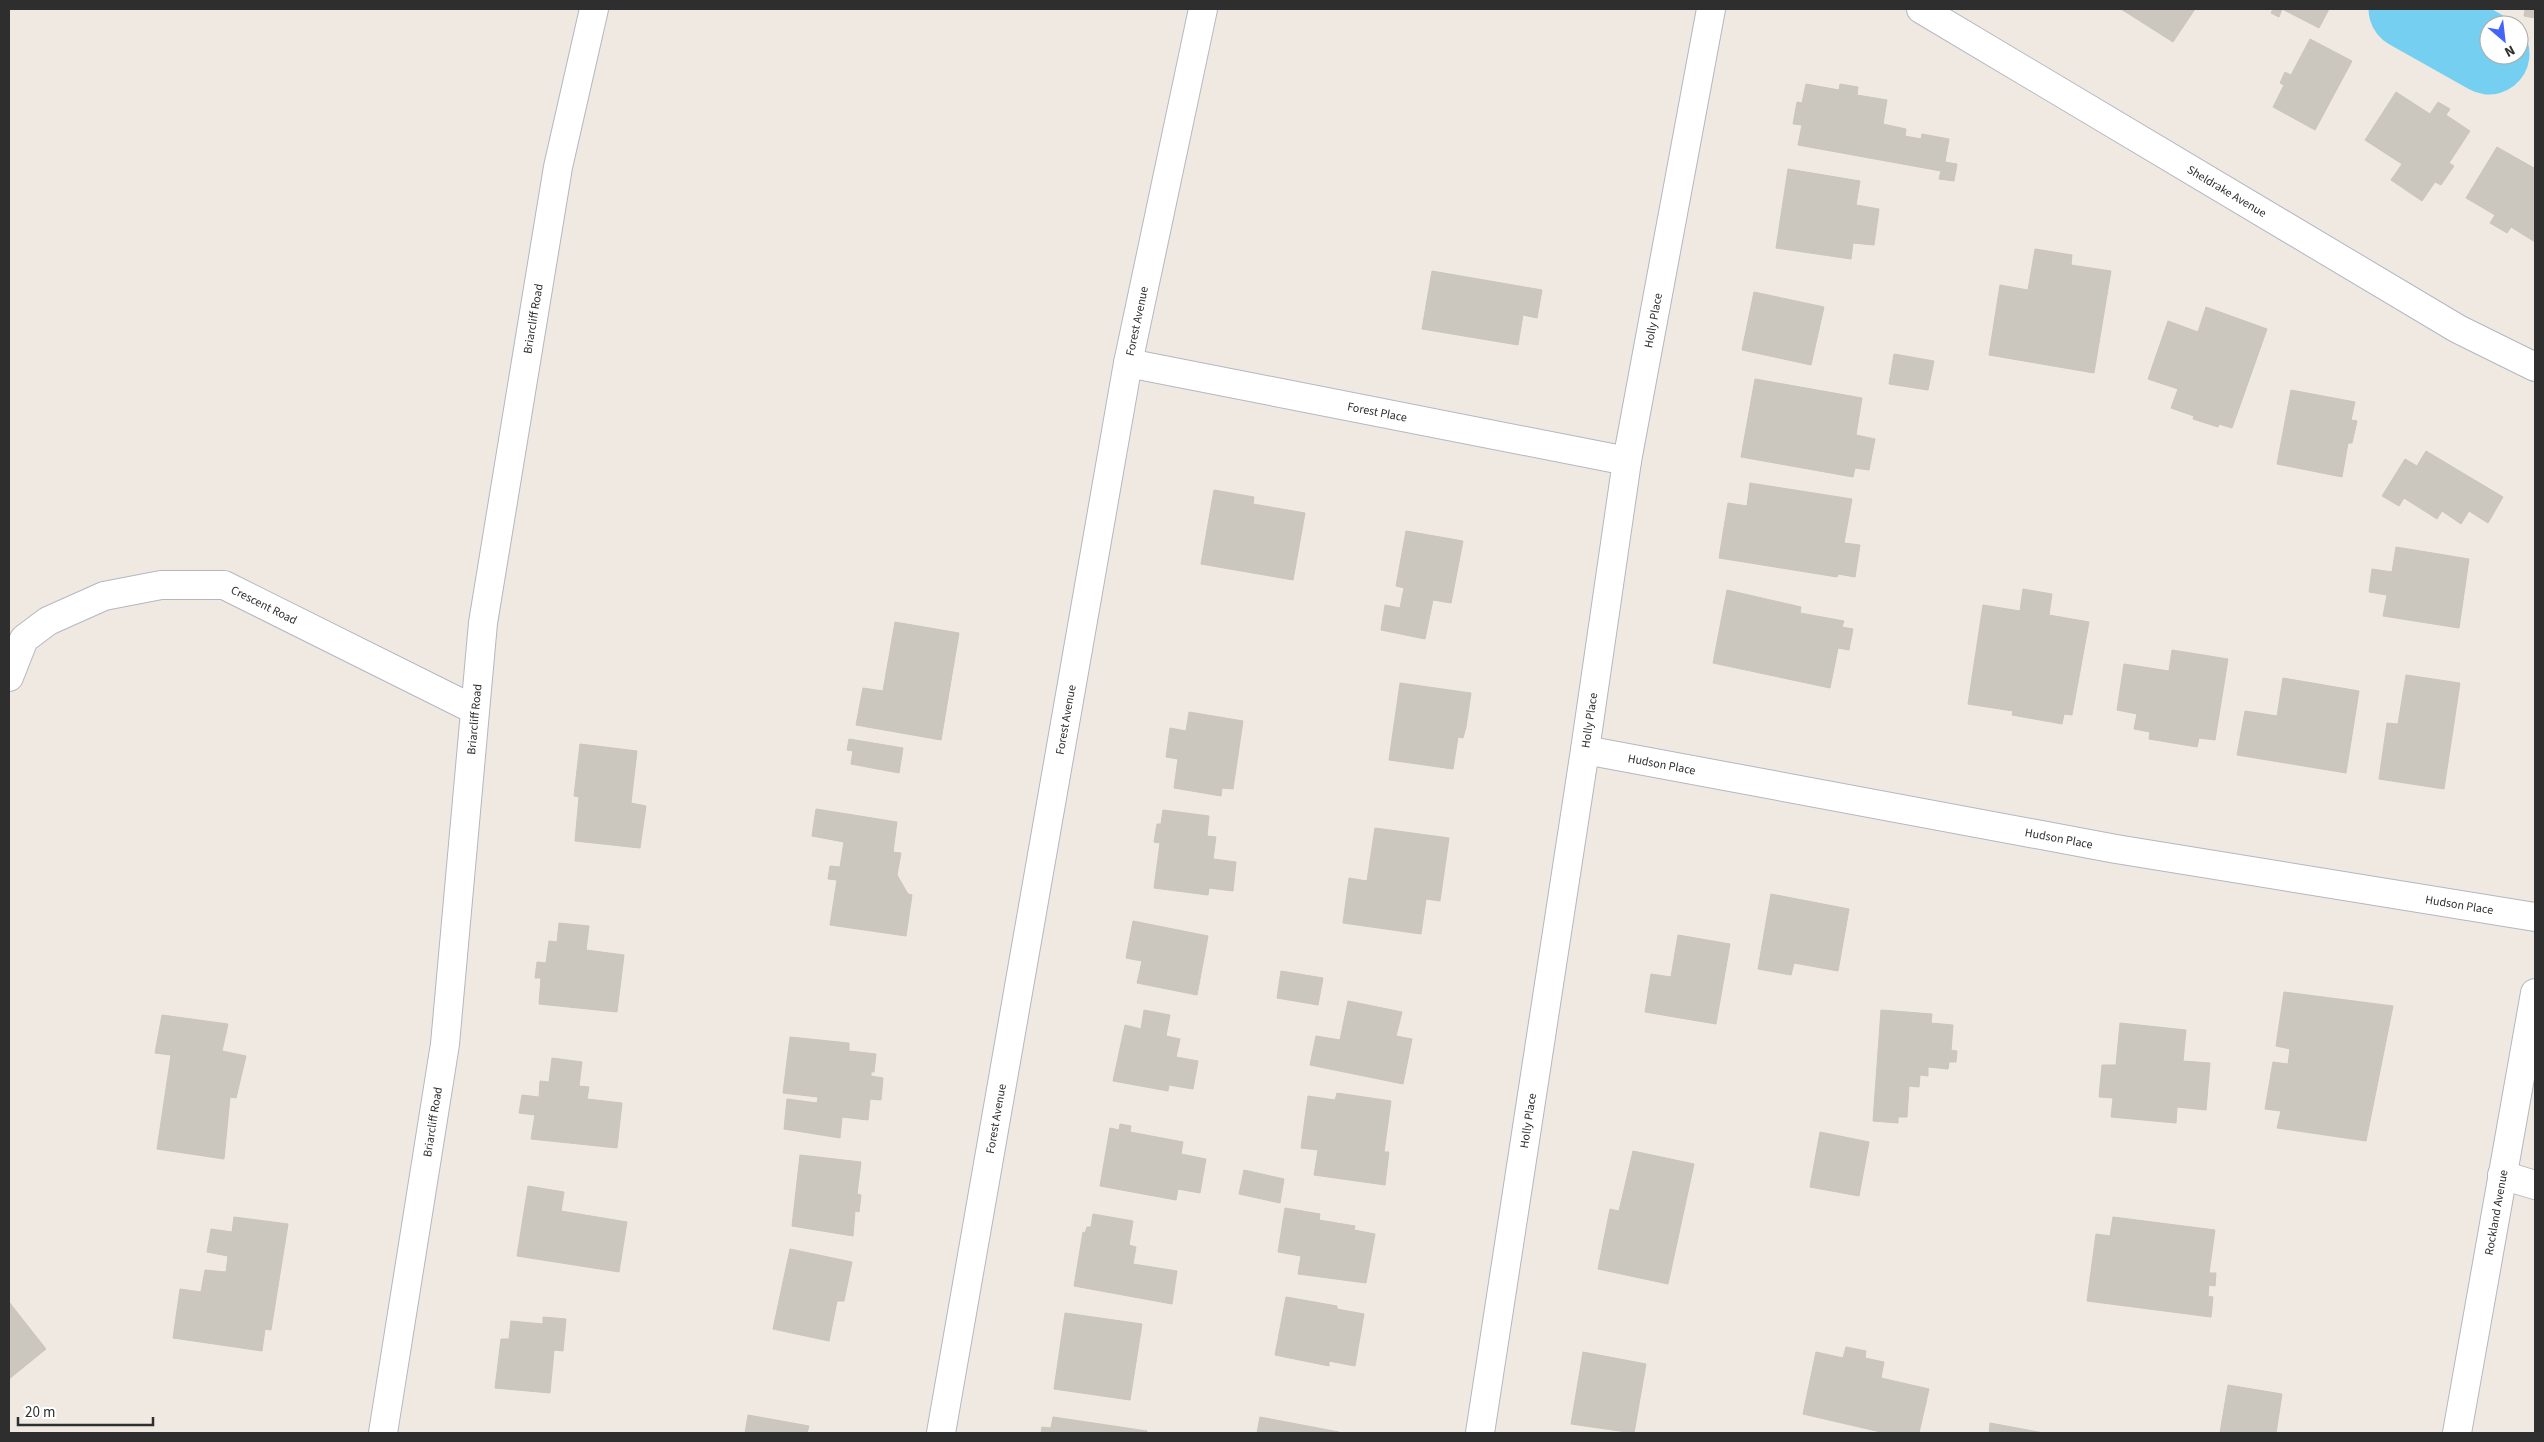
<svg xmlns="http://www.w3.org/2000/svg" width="2544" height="1442" viewBox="0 0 2544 1442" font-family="'Source Sans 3',sans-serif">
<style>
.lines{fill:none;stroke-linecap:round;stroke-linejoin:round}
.river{stroke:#75cff0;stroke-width:81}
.building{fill:#cbc7bf;stroke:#cbc5ba}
.minor-casing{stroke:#b4b7c1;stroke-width:30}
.tertiary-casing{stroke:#b4b7c1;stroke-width:30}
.minor{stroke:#fff;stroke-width:28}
.tertiary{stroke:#fff;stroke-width:28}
.labels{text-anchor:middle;stroke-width:4.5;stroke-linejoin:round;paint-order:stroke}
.street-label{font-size:12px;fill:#2e2e2e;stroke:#fff}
</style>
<rect width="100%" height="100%" fill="#efe9e1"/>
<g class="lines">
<!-- river -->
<path class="river" d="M2409 9 2489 54"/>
</g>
<!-- building -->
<path class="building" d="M2121 9H2195L2173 42Z
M2273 9H2329L2319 28 2282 9 2279 17 2271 13Z
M2525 9H2535V18L2524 16Z
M2310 39 2352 61 2315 130 2273 107 2284 85 2280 83 2285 72 2291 75Z
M1806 84 1839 90 1840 84 1858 87 1857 95 1887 100 1883 124 1906 129 1905 136 1921 139 1922 134 1949 139 1945 162 1957 164 1954 181 1939 179 1941 171 1798 145 1802 125 1793 124 1797 102 1802 103Z
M2396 92 2430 114 2438 102 2450 109 2446 115 2470 131 2449 163 2454 166 2441 185 2435 182 2422 201 2391 180 2402 164 2365 140Z
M2497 147 2534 168 2535 166V242L2511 227 2507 233 2490 223 2495 215 2466 198Z
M1788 169 1860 181 1856 205 1879 209 1874 245 1853 243 1851 259 1776 248Z
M2035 249 2072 255 2071 265 2111 271 2094 373 1989 355 2000 285 2028 290Z
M1432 271 1542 290 1537 318 1523 315 1518 345 1422 329Z
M1754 292 1824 307 1811 365 1742 350Z
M2206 307 2267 329 2232 428 2219 424 2218 427 2193 419 2194 416 2171 408 2178 389 2148 379 2168 321 2198 332Z
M1894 354 1934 361 1928 390 1889 384Z
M1755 379 1862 398 1856 435 1875 439 1869 470 1855 468 1853 477 1741 457Z
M2291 390 2355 402 2351 420 2357 421 2352 443H2348L2342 477 2277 464Z
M2426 451 2503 497 2488 523 2469 511 2461 524 2442 511 2437 519 2404 498 2399 506 2382 496 2405 459 2417 466Z
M1750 483 1852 499 1844 543 1860 545 1855 577 1838 574 1837 577 1719 558 1728 503 1747 506Z
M1214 490 1254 497 1253 504 1305 513 1293 580 1201 564Z
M1406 531 1463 541 1451 603 1433 600 1425 639 1381 630 1385 605 1400 608 1404 588 1396 586Z
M2396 547 2469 559 2459 628 2383 616 2387 595 2369 592 2372 569 2392 572Z
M2023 589 2052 594 2049 615 2089 622 2072 715 2064 714 2062 724 2012 715 2013 711 1968 704 1983 605 2020 611Z
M1727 590 1801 607 1800 613 1844 621 1842 627 1853 629 1849 650 1838 648 1830 688 1713 663Z
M895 622 959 633 941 740 856 725 863 688 883 691Z
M2172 650 2228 659 2215 740 2199 738 2197 747 2149 739 2150 732 2134 729 2137 714 2117 710 2124 664 2169 671Z
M2406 675 2460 683 2444 789 2379 779 2387 723 2398 724Z
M2283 678 2359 691 2346 773 2237 755 2245 711 2277 716Z
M1400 683 1471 693 1466 727 1463 738 1458 737 1453 769 1389 760Z
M1189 712 1243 721 1233 789 1222 788 1221 796 1174 788 1178 759 1166 757 1170 728 1186 731Z
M849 739 903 748 899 773 851 764 853 751 847 750Z
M580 744 637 751 631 803 646 806 640 848 575 841 579 797 574 796Z
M816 809 897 822 893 852 901 853 897 875 908 894 912 895 906 936 830 925 837 880 828 879 830 866 840 867 844 842 812 836Z
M1163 810 1209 816 1207 836 1216 837 1213 859 1236 862 1233 891 1209 888 1208 895 1154 888 1160 843 1154 842 1157 824H1161Z
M1375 828 1449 838 1440 901 1426 899 1421 934 1343 923 1349 878 1367 881Z
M1771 894 1849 909 1838 971 1794 963 1791 975 1758 969Z
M1133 921 1208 936 1197 995 1137 983 1142 961 1126 958Z
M559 923 589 926 586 950 624 955 617 1012 539 1004 541 978H535L537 962 546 963 549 941 557 942Z
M1678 935 1730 944 1716 1024 1645 1012 1651 974 1671 977Z
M1281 971 1323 978 1318 1005 1277 998Z
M2284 992 2393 1006 2366 1141 2277 1128 2281 1111 2265 1109 2273 1062 2288 1064 2290 1049 2276 1046Z
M1348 1001 1402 1012 1396 1036 1412 1039 1403 1084 1310 1065 1316 1036 1340 1040Z
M1144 1010 1170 1015 1166 1036 1180 1039 1176 1057 1198 1061 1193 1089 1169 1085 1168 1091 1113 1081 1125 1025 1141 1029Z
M1881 1010 1932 1014 1931 1023 1953 1025 1951 1050 1957 1051 1956 1062H1949L1948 1069 1928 1067V1076L1920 1075 1919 1087 1909 1086 1907 1117H1898V1123L1873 1121Z
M162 1015 228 1024 222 1051 246 1056 236 1098 230 1097 224 1159 157 1149 171 1055 155 1053Z
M2120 1023 2186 1030 2183 1061 2210 1063 2206 1110 2177 1107 2176 1123 2111 1117 2113 1098 2099 1097 2102 1065H2116Z
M790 1037 849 1043V1051L876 1054 874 1072H871V1076L883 1078 881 1100 870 1099 868 1120 842 1117 840 1138 784 1129 787 1099 817 1103 818 1097 783 1093Z
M552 1058 582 1062 579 1086 589 1087 587 1099 622 1103 617 1148 531 1139 535 1115 519 1113 522 1095 539 1097 540 1081 549 1082Z
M1337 1093 1391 1101 1384 1152H1389L1385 1185 1314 1175 1318 1150 1301 1148 1308 1096 1335 1100Z
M1120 1124 1131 1126 1130 1132 1183 1142 1181 1154 1206 1159 1200 1193 1178 1189 1176 1200 1100 1186 1110 1128 1119 1130Z
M1820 1132 1869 1142 1859 1196 1810 1187Z
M1633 1151 1694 1164 1668 1284 1598 1269 1610 1209 1619 1211Z
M800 1155 861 1162 857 1194 861 1195 859 1212 855 1211 853 1236 792 1226Z
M1244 1170 1284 1179 1280 1203 1239 1194Z
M528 1186 564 1192 561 1211 627 1222 619 1272 517 1256Z
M1285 1208 1320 1214 1319 1220 1355 1226 1354 1230 1375 1234 1366 1283 1298 1274 1301 1256 1278 1252Z
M1093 1214 1133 1221 1129 1245 1136 1247 1133 1264 1177 1271 1172 1304 1074 1286 1083 1232 1085 1233 1087 1227H1091Z
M234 1217 288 1224 271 1330 265 1329 262 1351 173 1338 180 1289 201 1292 205 1270 226 1272 228 1256 207 1252 211 1229 232 1232Z
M2113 1217 2215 1230 2209 1273H2216L2215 1286 2209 1285 2208 1296 2213 1297 2211 1317 2087 1301 2096 1234 2110 1236Z
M790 1249 852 1262 844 1301H837L829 1341 773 1329Z
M1286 1297 1337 1306V1309L1364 1314 1355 1366 1329 1361V1366L1275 1355Z
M9 1302 46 1349 9 1379Z
M1065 1313 1142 1324 1130 1400 1054 1389Z
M543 1317 566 1319 563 1351 554 1350 550 1393 495 1388 501 1339H509L511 1321 543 1324Z
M1846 1347 1866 1351 1865 1358 1884 1362 1881 1378 1929 1389 1919 1433H1885L1803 1414 1816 1352 1843 1358Z
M1583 1352 1646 1364 1634 1433 1571 1424Z
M2228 1385 2282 1394 2276 1433H2220Z
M748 1415 809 1426 807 1433H745Z
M1053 1417 1147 1431V1433H1041L1042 1427 1051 1428Z
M1260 1417 1339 1432V1433H1257Z
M1990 1423 2044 1433H1989Z"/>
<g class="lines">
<defs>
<g id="minor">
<path id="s1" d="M1921 9 2458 329 2535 367"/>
<path id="s2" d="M1128 363 1627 461"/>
<path id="s3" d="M9 677 24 639 48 621 104 596 161 585H224L475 710"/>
<path id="s4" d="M1585 750 2116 849 2535 917"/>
<path d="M2502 1175 2535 1185"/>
<path id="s5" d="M383 1433 445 1044 483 623 558 167 594 9"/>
<path id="s6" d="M941 1433 1128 363 1203 9"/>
<path id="s7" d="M1480 1433 1585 750 1627 461 1711 9"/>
</g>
<g id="tertiary">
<path id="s8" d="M2457 1433 2535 993"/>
</g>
</defs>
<!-- minor casing -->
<use href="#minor" class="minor-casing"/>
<!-- tertiary casing -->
<use href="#tertiary" class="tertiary-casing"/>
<!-- minor -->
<use href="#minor" class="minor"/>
<!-- tertiary -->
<use href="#tertiary" class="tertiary"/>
</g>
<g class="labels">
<!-- street labels -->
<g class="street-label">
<text dy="4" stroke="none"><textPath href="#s1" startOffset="356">Sheldrake Avenue</textPath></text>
<text dy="4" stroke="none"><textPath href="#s5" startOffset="1125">Briarcliff Road</textPath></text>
<text dy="4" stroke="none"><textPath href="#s7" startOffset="1126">Holly Place</textPath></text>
<text dy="4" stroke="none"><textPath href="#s6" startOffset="1129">Forest Avenue</textPath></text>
<text dy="4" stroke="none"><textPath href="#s2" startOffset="254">Forest Place</textPath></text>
<text dy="4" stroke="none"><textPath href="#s3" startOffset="298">Crescent Road</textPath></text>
<text dy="4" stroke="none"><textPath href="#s5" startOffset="720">Briarcliff Road</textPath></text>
<text dy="4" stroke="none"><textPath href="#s6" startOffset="724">Forest Avenue</textPath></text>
<text dy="4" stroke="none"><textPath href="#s7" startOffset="721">Holly Place</textPath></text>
<text dy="4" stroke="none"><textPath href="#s4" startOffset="78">Hudson Place</textPath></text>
<text dy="4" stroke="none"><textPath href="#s4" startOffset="482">Hudson Place</textPath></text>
<text dy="4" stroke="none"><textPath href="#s4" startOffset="888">Hudson Place</textPath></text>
<text dy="4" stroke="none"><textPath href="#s6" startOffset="319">Forest Avenue</textPath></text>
<text dy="4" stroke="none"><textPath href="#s7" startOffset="316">Holly Place</textPath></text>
<text dy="4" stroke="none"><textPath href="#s5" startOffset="315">Briarcliff Road</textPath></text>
<text dy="4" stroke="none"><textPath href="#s8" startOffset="224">Rockland Avenue</textPath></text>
</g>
</g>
<!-- border -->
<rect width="2544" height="1442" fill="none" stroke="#2e2e2e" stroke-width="20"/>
<!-- north arrow -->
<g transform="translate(2504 40) rotate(152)"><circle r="24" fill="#ffffff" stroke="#ababab"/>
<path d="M0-4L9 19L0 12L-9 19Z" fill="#4264fb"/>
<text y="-8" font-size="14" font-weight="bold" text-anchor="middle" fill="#2e2e2e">N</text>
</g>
<!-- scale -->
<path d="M18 1417v8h135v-8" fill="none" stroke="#2e2e2e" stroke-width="2.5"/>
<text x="25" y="1417" font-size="15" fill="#2e2e2e" stroke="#ffffff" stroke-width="4" paint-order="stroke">20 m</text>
</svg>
